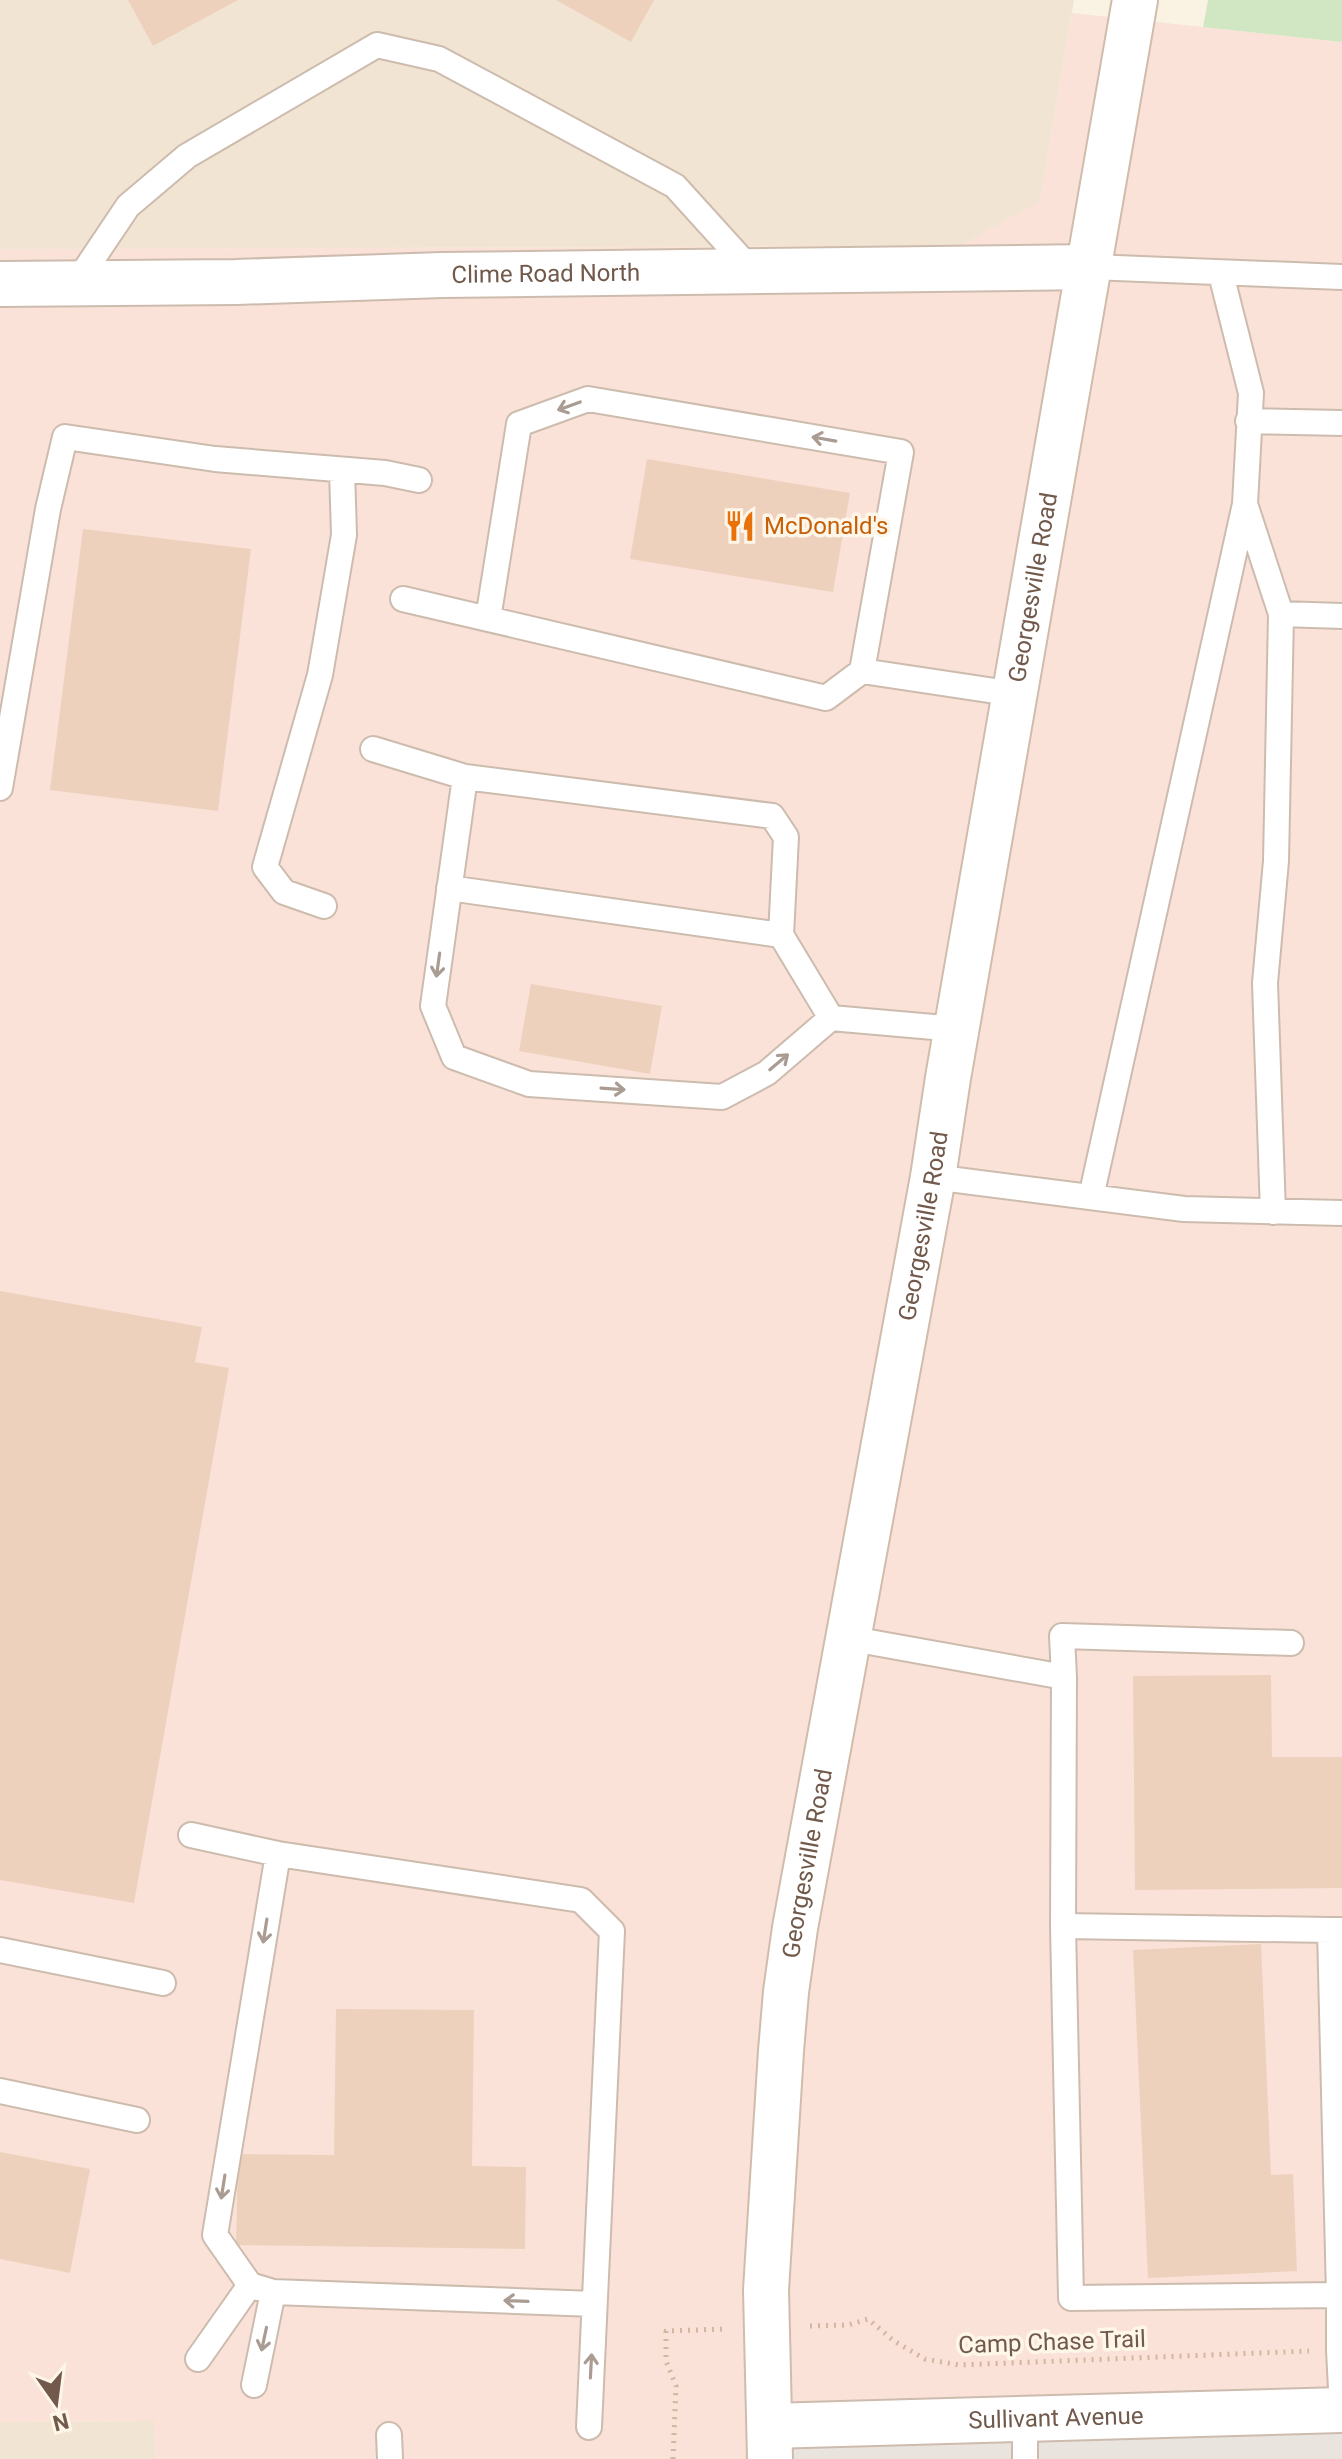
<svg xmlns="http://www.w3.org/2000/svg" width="1342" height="2459" viewBox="0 0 1342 2459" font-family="Roboto,sans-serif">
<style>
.residential{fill:#f2e4d2}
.commercial{fill:#fae2d8}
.industrial{fill:#eae4de}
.green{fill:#d1e7c3}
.building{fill:#eed1bd}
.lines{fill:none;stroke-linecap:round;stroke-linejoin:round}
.service-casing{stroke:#cdbcae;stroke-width:28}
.minor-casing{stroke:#cdbcae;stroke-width:48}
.tertiary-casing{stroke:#cdbcae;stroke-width:48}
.secondary-casing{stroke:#d0bcab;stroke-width:48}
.path{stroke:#d3b5a0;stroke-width:5;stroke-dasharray:2 6;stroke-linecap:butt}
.service{stroke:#fff;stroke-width:24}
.minor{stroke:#fff;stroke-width:44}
.tertiary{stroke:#fff;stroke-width:44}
.secondary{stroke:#fff;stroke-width:44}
.oneway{stroke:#aa9b93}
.labels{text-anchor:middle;stroke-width:7;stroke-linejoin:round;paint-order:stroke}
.street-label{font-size:24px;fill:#71594b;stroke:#fef6e9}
.food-label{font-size:24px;fill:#c56008;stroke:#fef6e9;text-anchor:start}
</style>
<rect width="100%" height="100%" fill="#faf2e3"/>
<!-- residential -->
<path class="residential" d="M0 0H1074L1040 202 960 246 0 249Z
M155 2421 156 2459H0V2422Z"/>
<!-- commercial -->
<path class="commercial" d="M1072 13 1342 42V2399L766 2459H156L155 2421 0 2422V249L960 246 1040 201Z"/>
<!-- industrial -->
<path class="industrial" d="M1342 2399V2459H766L763 2435Z"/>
<!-- green -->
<path class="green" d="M1208 0H1342V42L1203 27Z"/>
<!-- building -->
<path class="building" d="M128 0H238L153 46Z
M556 0H654L631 42Z
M647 459 850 493 833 592 630 559Z
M83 529 251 549 218 811 50 790Z
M531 984 662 1006 650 1074 519 1051Z
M0 1291 202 1327 195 1362 229 1368 134 1903 0 1880Z
M1271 1675 1272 1757H1342V1888L1135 1890 1133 1676Z
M1261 1944 1271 2175 1293 2174 1297 2271 1148 2278 1133 1950Z
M336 2009 474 2010 472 2166 526 2167 525 2249 236 2245 238 2154 334 2155Z
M0 2152 90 2169 70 2273 0 2259Z"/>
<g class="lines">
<defs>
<path id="service" d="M1091 267 1342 277
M1221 274 1251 393 1245 504
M77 282 128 206 187 156 377 45 439 59 675 186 752 271
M1248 421 1342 423
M403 599 826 698 862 671 901 452 588 399 519 424 488 619
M1281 614 1342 616
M862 671 1015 694
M373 749 465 777 433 1006 454 1057 529 1084 722 1097 767 1073 831 1018 956 1029
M0 788 48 509 65 437 215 459 385 473 419 480
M449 888 781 935 786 837 772 816 465 777
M324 906 284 892 265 867 320 675 344 535 342 470
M781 935 831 1018
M933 1177 1184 1209 1342 1213
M1091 1197 1245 504 1281 614 1276 861 1265 983 1273 1212
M847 1638 1064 1677 1063 1926 1071 2298 1339 2295
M1064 1677 1062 1636 1291 1643
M191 1835 278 1854 581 1900 612 1931 589 2427
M278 1854 215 2235 250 2285 273 2292 594 2304
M1063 1926 1330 1930
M1342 1930H1330L1339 2295V2350L1342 2408
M0 1950 163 1983
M0 2091 137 2120
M198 2359 250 2285
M254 2385 273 2292
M1025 2419V2459
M389 2435 390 2459"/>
<g id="minor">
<path id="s1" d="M0 284 236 282 442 275 1091 267"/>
</g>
<g id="tertiary">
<path id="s2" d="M770 2426 1342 2410"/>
</g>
<g id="secondary">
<path id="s3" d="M770 2459 766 2290 781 2051 786 1992 795 1928 933 1177 948 1078 1135 0"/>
</g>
</defs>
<!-- service casing -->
<use href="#service" class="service-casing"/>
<!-- minor casing -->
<use href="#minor" class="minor-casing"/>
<!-- tertiary casing -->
<use href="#tertiary" class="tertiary-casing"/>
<!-- secondary casing -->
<use href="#secondary" class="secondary-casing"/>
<!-- path -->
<path class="path" d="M810 2326 848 2325 868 2319 894 2341 925 2359 959 2365 1309 2351
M673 2459 676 2386 666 2361V2331L724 2329"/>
<!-- service -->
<use href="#service" class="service"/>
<!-- minor -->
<use href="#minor" class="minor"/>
<!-- tertiary -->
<use href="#tertiary" class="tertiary"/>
<!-- secondary -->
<use href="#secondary" class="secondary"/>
</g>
<!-- one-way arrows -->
<defs><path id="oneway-shaft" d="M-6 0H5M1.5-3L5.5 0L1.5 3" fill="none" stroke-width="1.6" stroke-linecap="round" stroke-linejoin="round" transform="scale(2)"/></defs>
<g class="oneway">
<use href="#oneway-shaft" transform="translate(569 406) rotate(160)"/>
<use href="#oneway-shaft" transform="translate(824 439) rotate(-170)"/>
<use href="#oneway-shaft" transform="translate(438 965) rotate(98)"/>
<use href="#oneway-shaft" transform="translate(779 1062) rotate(-40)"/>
<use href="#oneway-shaft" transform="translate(613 1089) rotate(4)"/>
<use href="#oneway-shaft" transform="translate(265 1931) rotate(99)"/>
<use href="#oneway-shaft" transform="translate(223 2187) rotate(99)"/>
<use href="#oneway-shaft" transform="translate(516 2301) rotate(-178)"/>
<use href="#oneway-shaft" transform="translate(264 2339) rotate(102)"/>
<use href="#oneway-shaft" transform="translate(591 2366) rotate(-87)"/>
</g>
<!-- icons -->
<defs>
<symbol id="restaurant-bare" viewBox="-9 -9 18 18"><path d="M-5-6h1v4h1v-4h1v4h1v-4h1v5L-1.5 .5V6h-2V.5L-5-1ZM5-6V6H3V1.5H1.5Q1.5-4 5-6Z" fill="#e8710a" stroke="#fef6e9" stroke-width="2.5" paint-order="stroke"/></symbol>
</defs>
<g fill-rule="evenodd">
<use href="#restaurant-bare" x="718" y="504" width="44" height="44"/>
</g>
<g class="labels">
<!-- street labels -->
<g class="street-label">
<text dy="8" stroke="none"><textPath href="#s1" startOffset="546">Clime Road North</textPath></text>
<text dy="8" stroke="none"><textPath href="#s3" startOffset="1894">Georgesville Road</textPath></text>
<text dy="8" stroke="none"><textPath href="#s3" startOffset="1246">Georgesville Road</textPath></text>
<text dy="8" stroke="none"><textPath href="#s3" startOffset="598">Georgesville Road</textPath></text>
<text transform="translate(1052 2342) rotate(-2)" y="8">Camp Chase Trail</text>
<text dy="8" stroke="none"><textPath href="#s2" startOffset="286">Sullivant Avenue</textPath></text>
</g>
<!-- food labels -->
<g class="food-label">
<text x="764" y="534">McDonald's</text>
</g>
</g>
<!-- north arrow -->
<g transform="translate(56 2403) rotate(166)" stroke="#fef6e9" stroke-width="6" paint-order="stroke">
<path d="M0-6L14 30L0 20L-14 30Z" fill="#71594b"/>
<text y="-12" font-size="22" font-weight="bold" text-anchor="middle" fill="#71594b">N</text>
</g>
</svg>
